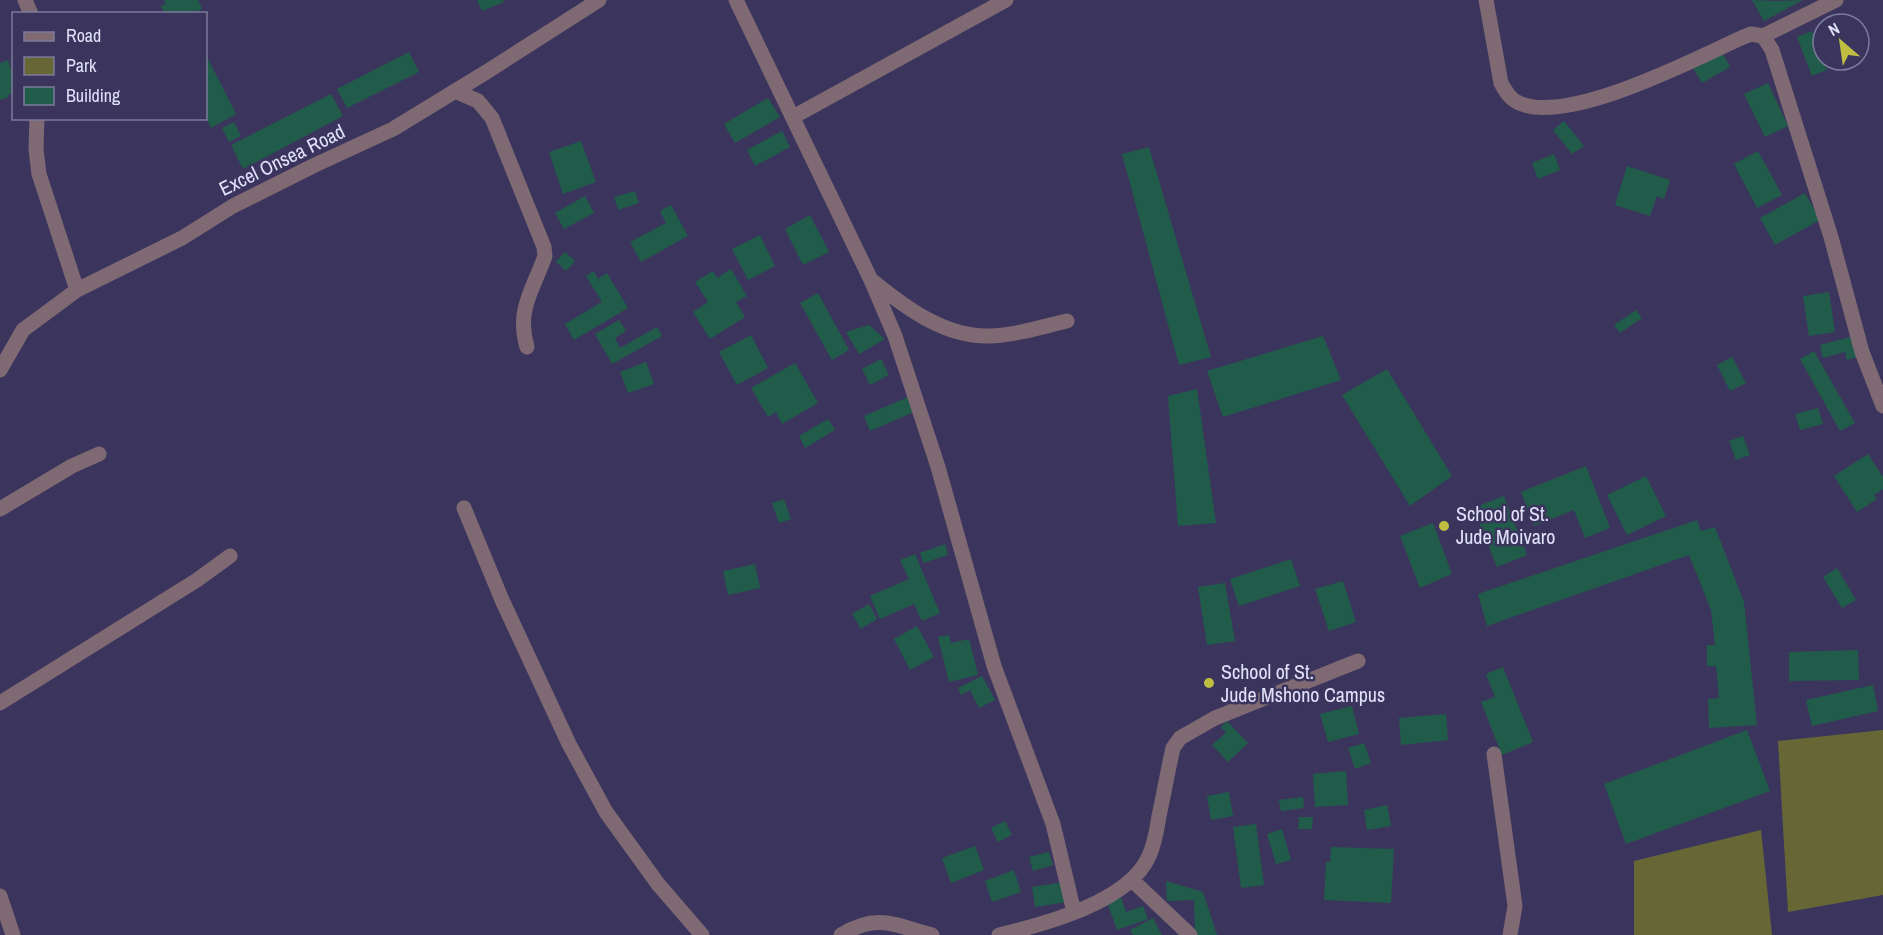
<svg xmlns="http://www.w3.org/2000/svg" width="1883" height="935" viewBox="0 0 1883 935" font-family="'Archivo Narrow',sans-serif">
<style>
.green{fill:#676735}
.building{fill:#205c49}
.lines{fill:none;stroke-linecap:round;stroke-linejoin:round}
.street{stroke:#7f6973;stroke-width:15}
.poi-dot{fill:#bfbe41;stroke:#3b355e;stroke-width:2}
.labels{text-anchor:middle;stroke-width:5;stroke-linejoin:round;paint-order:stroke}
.street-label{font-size:20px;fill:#e2e1fa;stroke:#3b355e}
.poi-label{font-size:20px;fill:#e2e1fa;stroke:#3b355e;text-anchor:start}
</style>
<rect width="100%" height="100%" fill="#3b355e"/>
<!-- green -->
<path class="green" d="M1883 730V895L1788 912 1778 741Z
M1761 830 1772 935H1634V861Z"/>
<!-- building -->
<path class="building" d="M164 0H198L202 9 192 14H165L161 6 166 4Z
M477 0H503L504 2 482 11Z
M1752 0 1775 1 1803 0 1764 21Z
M1812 31 1827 70 1812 76 1797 37Z
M409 52 419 72 347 108 337 89Z
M1722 52 1730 67 1702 83 1693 68Z
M206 55 236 114 211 128 206 117Z
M8 60 11 69 14 68V93L8 95 9 97 0 100V63Z
M1768 83 1788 126 1765 137 1744 94Z
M331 94 343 116 243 169 231 145Z
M768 98 780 117 735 143 724 124Z
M1564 121 1584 146 1572 154 1553 130Z
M234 122 241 136 229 142 222 128Z
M782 131 790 147 755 166 747 150Z
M581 141 596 182 563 194 549 152Z
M1149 147 1211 357 1179 365 1122 154Z
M1758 151 1782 195 1757 208 1734 164Z
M1554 154 1560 170 1538 179 1532 163Z
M1627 166 1670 180 1664 199 1657 196 1650 216 1615 205Z
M635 191 639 203 618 210 614 197Z
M1805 193 1820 220 1775 245 1760 218Z
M585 196 594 213 564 229 555 213Z
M671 205 688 236 641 262 630 242 666 223 660 211Z
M810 215 829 252 803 265 785 229Z
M760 235 775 266 748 280 732 249Z
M565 252 575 261 566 271 556 262Z
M731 269 747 296 736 302 745 317 710 339 693 312 708 302 695 282 713 271 717 278Z
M594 271 598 279 607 273 628 308 574 340 565 324 602 302 586 276Z
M1829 292 1835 332 1809 336 1803 296Z
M818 293 849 350 832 360 800 303Z
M1636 310 1642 318 1620 333 1614 325Z
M619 320 626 331 615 338 620 348 657 327 662 336 612 364 595 334Z
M869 325 885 339 859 354 846 332Z
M751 335 768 368 737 385 719 352Z
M1323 336 1341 380 1223 417 1207 371Z
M1854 336 1860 356 1847 360 1845 352 1823 358 1820 345Z
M1814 351 1855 423 1840 431 1800 359Z
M1732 357 1746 383 1730 391 1717 365Z
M881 359 889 375 870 385 862 369Z
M646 362 654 384 628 393 620 372Z
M795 363 818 403 782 424 776 412 768 417 751 388Z
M1387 369 1452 476 1410 506 1342 395Z
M1197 389 1216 523 1178 526 1168 396Z
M908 397 914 412 870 431 864 416Z
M1818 408 1823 424 1800 430 1795 414Z
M828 419 835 430 805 448 799 436Z
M1743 436 1750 455 1736 460 1729 441Z
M1868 454 1883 477V489L1874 495 1877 499 1857 512 1834 476Z
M1586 466 1610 528 1585 538 1574 510 1534 526 1521 492Z
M1646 476 1666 516 1627 535 1607 495Z
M1504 496 1527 555 1497 567 1473 508Z
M784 499 791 519 779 523 772 503Z
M1697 520 1701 531 1715 527 1744 602 1757 725 1709 728 1708 699 1719 698 1716 666H1707V645H1715L1711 610 1689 555 1487 626 1478 594Z
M1433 523 1452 574 1420 588 1400 536Z
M945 544 948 555 923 563 920 553Z
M915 554 940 613 922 621 914 604 880 619 870 596 909 579 900 560Z
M1291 559 1300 586 1239 606 1230 579Z
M755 564 760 588 728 595 723 571Z
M1837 568 1856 600 1842 608 1823 577Z
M1343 581 1356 622 1329 631 1315 589Z
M1225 583 1235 641 1207 645 1198 587Z
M869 604 877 619 861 629 852 614Z
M917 626 934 657 910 670 894 639Z
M949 635 951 643 969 639 978 675 949 682 938 637Z
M1858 650 1859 680 1789 681V652Z
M1503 667 1533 742 1502 755 1481 702 1495 697 1486 674Z
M982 676 995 700 979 708 970 690 961 695 958 688Z
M1873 685 1878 711 1812 726 1806 700Z
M1352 706 1359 734 1328 742 1320 714Z
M1446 714 1448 740 1401 745 1399 718Z
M1227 721 1248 743 1228 762 1212 745 1226 733 1221 727Z
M1747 730 1770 791 1626 844 1604 784Z
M1364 743 1371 763 1355 769 1348 748Z
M1346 771 1348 805 1315 807 1313 774Z
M1229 792 1233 816 1211 820 1207 796Z
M1303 797 1304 808 1281 811 1279 800Z
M1387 805 1391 826 1367 830 1364 810Z
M1299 817H1313L1312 829H1298Z
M1005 821 1012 835 998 842 991 828Z
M1256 824 1264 885 1241 888 1233 827Z
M1282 829 1291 860 1276 864 1267 834Z
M975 846 984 870 951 883 942 858Z
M1331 847 1394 849 1391 903 1324 900 1326 862H1330Z
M1049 852 1053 865 1033 871 1029 857Z
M1014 870 1021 892 992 902 985 881Z
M1166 881 1203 892 1217 935H1195L1194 900 1167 901Z
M1064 882 1067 902 1035 907 1032 887Z
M1121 897 1126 912 1143 906 1148 919 1117 930 1107 902Z
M1153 918 1162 935H1133L1130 930Z"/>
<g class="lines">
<!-- street -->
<path class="street" d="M25 0 31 14
M736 0 871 280 895 336 938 467 994 666 1053 824 1074 912
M1486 0 1501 83C1506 92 1510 99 1519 103 1568 125 1693 60 1741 38L1751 34 1763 36 1772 50 1831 237 1862 352 1883 406
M1763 36 1836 0
M455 91 478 101 492 118 544 247 545 256C533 290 516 310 527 347
M793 117 1006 0
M37 118 36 149 39 174 77 290
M874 282C906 308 945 337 989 336 1016 335 1041 327 1067 321
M0 370 23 330 77 290 182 238 233 206 315 165 393 129 488 71 599 0
M464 508 502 600 569 744 606 812 658 884 702 935
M0 509 72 466 99 454
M0 703 197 580 230 556
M1494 754 1515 906 1510 935
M1132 880 1190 935
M0 896 13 935
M841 935C878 913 894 925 932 935
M999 935C1045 924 1129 902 1149 856 1155 843 1157 829 1159 816 1164 793 1168 770 1173 748L1180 738 1215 718 1358 661"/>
</g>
<!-- markers -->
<g class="poi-dot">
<circle cx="1444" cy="526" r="6"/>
<circle cx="1209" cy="683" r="6"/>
</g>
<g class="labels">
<!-- street labels -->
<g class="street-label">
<text transform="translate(282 160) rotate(-26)" y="7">Excel Onsea Road</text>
</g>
<!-- poi labels -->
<g class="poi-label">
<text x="1456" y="521">School of St.<tspan x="1456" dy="23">Jude Moivaro</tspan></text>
<text x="1221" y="679">School of St.<tspan x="1221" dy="23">Jude Mshono Campus</tspan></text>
</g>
</g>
<!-- legend -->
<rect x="12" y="12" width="195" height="108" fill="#3b355e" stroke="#7e7a9c" stroke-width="1.5"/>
<rect x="24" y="32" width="30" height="9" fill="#7f6973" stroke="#7e7a9c" stroke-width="1.5"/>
<text x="66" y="42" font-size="18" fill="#e2e1fa">Road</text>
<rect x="24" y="57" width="30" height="18" fill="#676735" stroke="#7e7a9c" stroke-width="1.5"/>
<text x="66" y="72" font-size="18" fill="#e2e1fa">Park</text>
<rect x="24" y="87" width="30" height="18" fill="#205c49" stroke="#7e7a9c" stroke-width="1.5"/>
<text x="66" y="102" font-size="18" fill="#e2e1fa">Building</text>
<!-- north arrow -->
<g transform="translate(1841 42) rotate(331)"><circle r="28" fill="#3b355e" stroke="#7e7a9c" stroke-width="1.5"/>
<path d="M0-4.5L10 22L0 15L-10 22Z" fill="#bfbe41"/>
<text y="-9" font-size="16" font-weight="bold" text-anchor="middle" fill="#e2e1fa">N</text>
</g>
</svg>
